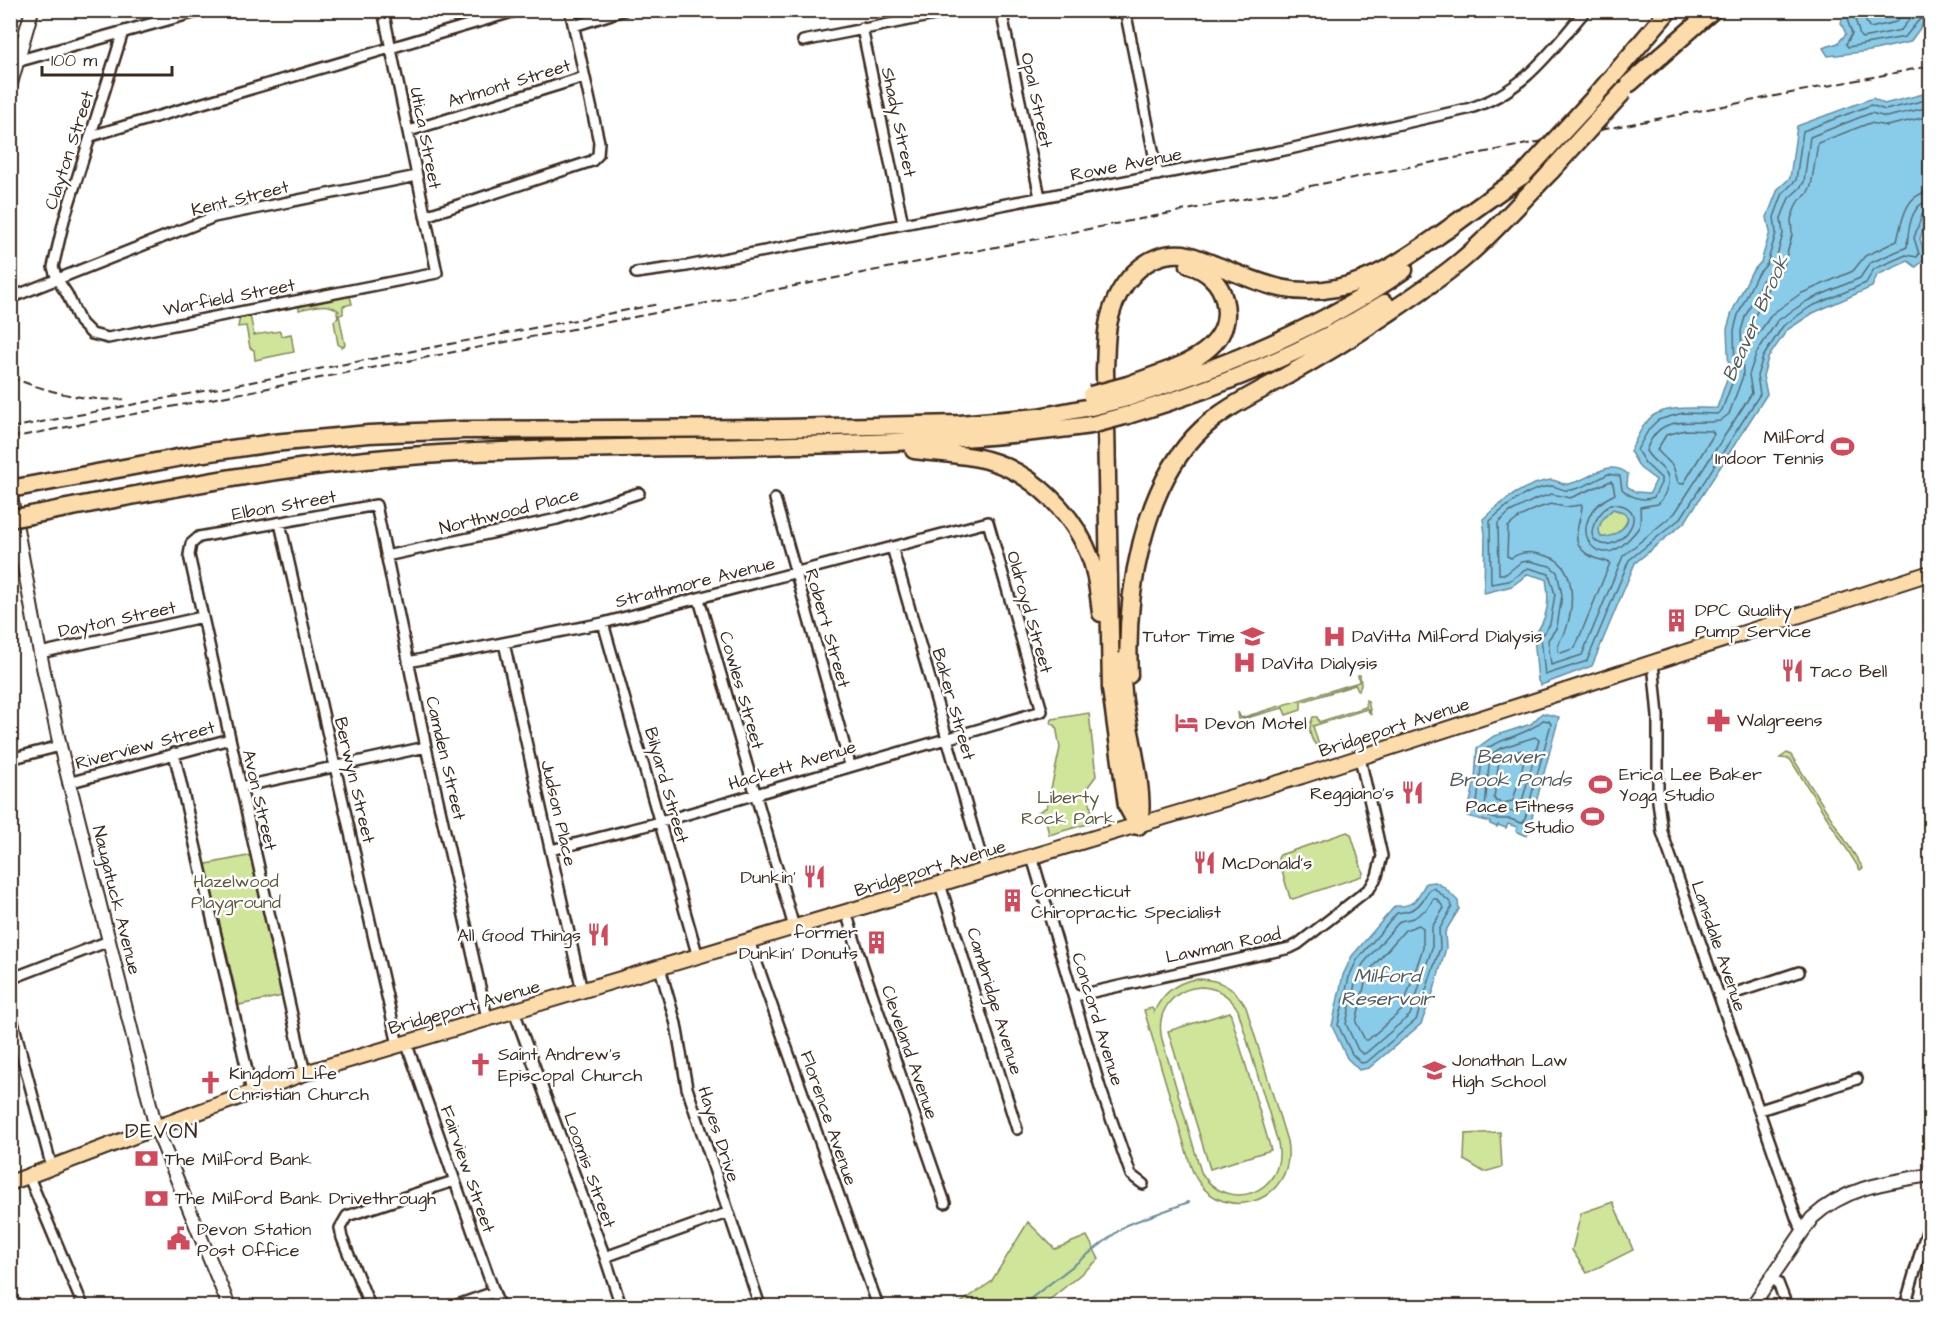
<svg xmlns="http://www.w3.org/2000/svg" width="1941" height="1317" viewBox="0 0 1941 1317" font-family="'Architects Daughter',sans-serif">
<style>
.green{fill:#cee59a;stroke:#84885c;stroke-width:1.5;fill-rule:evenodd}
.water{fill:#88ccea;stroke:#698b98;stroke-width:1.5;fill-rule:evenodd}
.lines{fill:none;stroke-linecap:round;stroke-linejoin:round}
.shore{stroke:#5a6b70;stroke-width:1.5}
.stream{stroke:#698b98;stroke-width:2}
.minor-casing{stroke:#3b2a1e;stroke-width:14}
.tertiary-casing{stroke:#3b2a1e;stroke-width:15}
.secondary-casing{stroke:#3b2a1e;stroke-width:16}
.primary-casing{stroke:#3b2a1e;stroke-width:18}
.motorway-casing{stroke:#3b2a1e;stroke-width:21}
.minor{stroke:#fff;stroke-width:9}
.tertiary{stroke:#fff;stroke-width:10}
.secondary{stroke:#fff;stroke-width:12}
.primary{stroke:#fddcac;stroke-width:14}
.motorway{stroke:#fddcac;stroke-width:16}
.rail{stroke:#3b2a1e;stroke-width:2;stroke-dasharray:9 4.5;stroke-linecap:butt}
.motorway-bridge-casing{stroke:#3b2a1e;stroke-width:21;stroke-linecap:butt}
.motorway-bridge{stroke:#fddcac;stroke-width:16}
.labels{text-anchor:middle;stroke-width:5;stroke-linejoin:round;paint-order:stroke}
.street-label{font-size:18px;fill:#3b2a1e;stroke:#fff}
.poi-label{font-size:18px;fill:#3b2a1e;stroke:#fff;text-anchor:start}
.park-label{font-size:18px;fill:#60593d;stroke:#fff}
.water-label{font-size:20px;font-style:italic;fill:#525b5b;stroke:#fff}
.quarter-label{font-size:21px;letter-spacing:1.5px;fill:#3b2a1e;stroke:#fff}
</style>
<rect width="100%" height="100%" fill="#fff"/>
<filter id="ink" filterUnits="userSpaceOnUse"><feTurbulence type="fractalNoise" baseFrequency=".0167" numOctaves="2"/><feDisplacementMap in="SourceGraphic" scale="12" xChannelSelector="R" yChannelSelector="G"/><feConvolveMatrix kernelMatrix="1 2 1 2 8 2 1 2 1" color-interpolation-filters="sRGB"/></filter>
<g filter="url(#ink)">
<!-- green -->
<path class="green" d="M350 296 352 304 343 306V314L339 315 345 345 342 347 338 344 334 321 338 318 337 312 339 311C327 301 313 307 299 310V306Z
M250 315 254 335 280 331 281 336 291 334 294 352 255 360 254 350 250 348 246 326 238 327 240 317Z
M1613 509 1623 512 1628 518C1626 528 1612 539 1601 537 1595 526 1604 517 1613 509Z
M1358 675H1360L1361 684 1359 691 1355 685 1301 702V710L1286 715 1283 708 1239 720 1238 712 1241 718 1359 682Z
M1366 700 1368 701 1371 715 1367 709 1313 726 1320 749C1310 741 1307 729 1313 717H1317L1319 722 1366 707Z
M1089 713 1096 776 1087 788 1094 822 1049 835 1045 815 1035 816V814L1047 807 1060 748 1056 726 1051 723 1052 719Z
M1787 753 1791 755 1863 868 1860 870 1790 759 1780 758Z
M1347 832 1351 834 1363 873 1362 876 1293 899 1290 898 1278 858 1280 855Z
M253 855 283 996 239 1005 206 867 207 864Z
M1195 979C1217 978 1235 987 1246 1007L1287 1141C1299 1206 1213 1229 1191 1167L1144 1010 1152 1008 1154 1012C1162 994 1175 983 1195 979ZM1202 987C1218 988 1230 996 1238 1010L1278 1143C1288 1193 1226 1215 1201 1172L1162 1039C1155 1011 1174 988 1202 987Z
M1230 1012 1271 1150 1210 1169 1168 1031Z
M1500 1132 1502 1167 1484 1172 1464 1160 1465 1134Z
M1613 1202 1633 1250 1587 1273 1572 1250 1581 1213Z
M1028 1222 1055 1249 1087 1236 1099 1259 1042 1306H956L991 1282Z"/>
<!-- water -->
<path class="water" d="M1848 11H1930V20L1923 24 1910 42 1870 51 1828 56 1823 48 1838 43 1846 34 1841 23 1844 13Z
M1927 93 1930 96V206L1920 239 1926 258 1916 267 1908 261 1877 275 1872 287 1813 313 1787 330 1768 358 1763 376 1767 394 1685 522 1635 563 1592 666 1541 685 1538 681 1534 636C1548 618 1550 601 1546 579L1528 574 1512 586 1484 593 1485 534 1483 519C1501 502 1525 483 1551 480 1557 480 1563 485 1568 484 1590 481 1607 457 1628 474L1627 486 1636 492 1650 493 1656 480 1640 468 1630 451C1636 440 1643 422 1654 415 1670 405 1699 409 1717 408L1729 373 1727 329 1732 312 1751 273 1761 262 1770 232 1767 217 1778 189 1790 178 1797 126 1873 98 1884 104ZM1613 509 1623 512 1628 518C1627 528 1612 539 1601 537 1595 526 1604 516 1613 509Z
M1542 713 1559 717 1527 836 1516 831 1517 827 1508 824 1506 828 1498 825 1497 827 1490 824V822L1467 816 1475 780 1477 748 1494 736 1531 724Z
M1435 882 1444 887 1458 901 1459 909 1445 932 1446 948 1434 990 1421 1024 1369 1068 1359 1070 1347 1058 1332 1026 1343 975 1352 956 1395 906C1415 907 1417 898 1426 883Z"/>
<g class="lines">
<!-- shore -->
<path class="shore" d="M1851 10 1848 22 1852 34 1846 44 1848 47 1905 37 1919 20 1930 15
M1858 10 1856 22 1860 36 1862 38 1901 30 1913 15 1919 10
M1867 10 1866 22 1870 28 1896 22 1905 10
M1930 99 1885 110 1871 105 1803 131 1796 180 1783 193 1774 217 1776 233 1767 264 1756 276 1738 315 1734 330 1735 375 1722 410 1717 414 1683 413 1658 420 1649 429 1637 450 1645 463 1661 478V483L1654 497C1643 502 1630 497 1622 489L1620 476 1608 474C1599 479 1576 492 1565 490 1560 489 1556 486 1551 486 1529 488 1505 506 1490 521L1491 584 1509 581 1528 568 1549 574 1555 594 1550 624 1541 638 1545 675 1587 661 1629 560 1681 518 1760 394 1757 376 1763 357 1783 326 1810 307 1866 283 1874 269 1906 255 1917 257 1919 254 1914 238 1923 212 1930 209
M1930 107 1886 117 1871 113 1810 137 1804 182 1800 188 1789 198 1781 218 1783 234 1774 266 1762 281 1745 317 1741 331 1743 376 1729 414 1720 421C1688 426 1660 411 1646 451 1656 468 1675 469 1666 491 1664 496 1662 500 1658 504L1640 507C1641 526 1642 526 1628 540 1594 577 1560 519 1615 494L1613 484 1611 481 1570 498 1552 494 1536 499 1510 512 1498 523 1499 574H1506L1521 562 1529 561 1550 566 1557 572 1562 595 1557 627 1548 640 1551 665 1582 655 1623 556 1675 513 1752 393 1749 375 1756 354 1777 321 1807 301 1860 278 1870 263 1907 247C1908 232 1910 203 1930 201
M1930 116 1887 126 1870 123 1818 143 1811 186 1807 194 1797 203 1791 219 1792 235 1783 269 1769 286 1753 320 1750 332 1751 337H1756L1772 314 1800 294 1853 271 1865 256 1897 241C1902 221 1905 193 1930 192
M1685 430 1712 431 1714 434 1684 483 1681 484 1678 482 1673 466 1657 450 1666 435Z
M1551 504 1565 507 1582 505C1582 522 1565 544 1592 557 1598 560 1605 560 1610 563L1575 648 1561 653 1558 651C1557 641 1562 639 1566 630 1574 606 1577 564 1547 556 1533 552 1524 550 1511 558L1507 556 1508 527C1520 515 1536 508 1551 504Z
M1611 504C1654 504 1625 549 1602 544 1580 538 1600 510 1611 504Z
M1543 720 1549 721 1551 724 1524 822 1521 823 1510 819H1495L1476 812 1483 751C1502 737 1526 736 1543 720Z
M1535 737 1539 740 1519 812 1498 811 1485 807 1490 755 1501 748Z
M1522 750 1526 754 1513 801 1503 803 1496 801 1494 798 1499 760 1505 756Z
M1434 888 1451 903 1452 907 1439 930 1440 948 1416 1020 1367 1062 1361 1063 1352 1054 1338 1025 1349 977 1357 960 1397 913C1416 911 1420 906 1430 889Z
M1433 899H1437L1444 908 1432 927V948L1410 1015 1366 1053 1363 1054 1358 1050 1346 1024 1356 979 1363 964 1400 921 1414 918 1428 908Z
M1419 925 1423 928V948L1402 1010 1368 1040H1365L1356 1022 1365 983 1370 970 1405 930Z"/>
<!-- stream -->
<path class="stream" d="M1021 1306 1126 1225 1189 1202"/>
<defs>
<path id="minor" d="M1001 10 1040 197
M1125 10 1158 175
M574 26 624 10
M862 28 903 224
M123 32 64 220 53 267 57 279 67 294 80 322 92 334 108 338 437 273 383 10
M803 41 960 10
M409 131 584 77
M91 136 519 10
M425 216 592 161 598 155 599 142 570 10
M636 273 687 266 1285 150 1467 109C1523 93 1550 52 1586 10
M10 298 214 217 417 176
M775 499 850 765
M280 523 398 1045
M892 547 985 870
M386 556 557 519 639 493
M699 599 794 927
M603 623 698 957
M504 643 582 991
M40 653 202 617
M408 662 603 623 988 522 1042 711 660 822 551 850
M1653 662 1658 716V801L1662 832 1797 1220 1803 1231
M174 753 252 1092
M10 759 60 746
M68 783 230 739
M241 787 426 747
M1032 857 1100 1087 1131 1175 1143 1184
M940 884 1017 1129
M846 912 863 967 945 1203
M749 941 878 1306
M660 968 676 1024 687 1088 760 1306
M10 979 109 941
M1075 996 1290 948 1298 944 1370 888 1377 876 1382 856 1360 758
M1720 998 1799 972
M10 1011 52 1168
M514 1011 605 1257 621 1306
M406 1042 499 1306
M305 1073 189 555 191 544 199 537 376 505 426 747 487 1018
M1760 1110 1857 1079
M29 1177 83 1306
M605 1257 727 1213
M1773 1278 1778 1283 1787 1306
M370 1306 342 1238 340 1228 347 1216 454 1181
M454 1306 494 1292
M1905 1306 1923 1243 1930 1223"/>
<path id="tertiary" d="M18 61 202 10"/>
<path id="secondary" d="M10 87 32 10
M10 491 40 653 60 746 156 1128 229 1306
M1752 1306 1812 1218C1845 1187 1887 1182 1930 1175"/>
<path id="primary" d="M10 1183 166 1124 305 1073 1302 776 1930 573"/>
<path id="motorway" d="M1630 83 1713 10
M1595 97 1669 10
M1128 385C1166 370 1239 355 1224 299 1220 282 1206 270 1189 265
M1127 398C1225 366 1320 329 1404 270
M1128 415C1217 388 1305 353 1385 303
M914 450C938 453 964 454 987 460 1034 473 1074 514 1091 559 1097 575 1099 596 1101 613
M10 489 204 453 273 443 369 434 464 430 785 428 960 424 1038 417 1091 407
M31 515C166 489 301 462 439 454 656 441 875 455 1091 425
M1121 661C1122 676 1122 692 1125 707 1130 734 1147 803 1138 826
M1129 675C1125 596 1142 485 1202 429 1224 408 1253 395 1279 380 1315 360 1350 339 1384 316 1411 298 1437 281 1462 260 1494 233 1522 200 1552 170
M1138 826 1127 806 1111 689 1105 370C1106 354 1105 337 1109 320 1117 286 1144 250 1184 254 1195 256 1207 262 1218 266 1259 282 1290 298 1336 288 1378 280 1413 253 1448 229 1472 211 1497 193 1522 176"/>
</defs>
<!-- minor casing -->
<use href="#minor" class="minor-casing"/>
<!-- tertiary casing -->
<use href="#tertiary" class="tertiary-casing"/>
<!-- secondary casing -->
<use href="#secondary" class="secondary-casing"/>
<!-- primary casing -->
<use href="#primary" class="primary-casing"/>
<!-- motorway casing -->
<use href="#motorway" class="motorway-casing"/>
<!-- minor -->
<use href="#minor" class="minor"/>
<!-- tertiary -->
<use href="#tertiary" class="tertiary"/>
<!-- secondary -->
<use href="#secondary" class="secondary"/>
<!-- primary -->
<use href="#primary" class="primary"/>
<!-- motorway -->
<use href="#motorway" class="motorway"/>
<!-- rail -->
<path class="rail" d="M10 377C48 392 87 402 127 399
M10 428 659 304
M10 438 1930 66"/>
<defs>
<path id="motorway-bridge" d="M1552 170 1624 91
M1522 176 1595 97
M1091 395 1128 385
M1091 407 1127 398
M1091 425 1128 415
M10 519 31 515"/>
</defs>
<!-- motorway-bridge casing -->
<use href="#motorway-bridge" class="motorway-bridge-casing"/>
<!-- motorway-bridge -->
<use href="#motorway-bridge" class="motorway-bridge"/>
</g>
</g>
<!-- icons -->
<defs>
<symbol id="stadium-bare" viewBox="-9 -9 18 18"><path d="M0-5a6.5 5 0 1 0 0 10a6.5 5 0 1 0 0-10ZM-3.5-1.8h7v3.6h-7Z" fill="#d1495b" stroke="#fff" stroke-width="2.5" paint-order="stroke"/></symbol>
<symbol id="building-bare" viewBox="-9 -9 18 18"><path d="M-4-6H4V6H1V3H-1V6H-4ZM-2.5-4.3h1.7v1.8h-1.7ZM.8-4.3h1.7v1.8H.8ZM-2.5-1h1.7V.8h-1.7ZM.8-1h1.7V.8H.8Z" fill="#d1495b" stroke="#fff" stroke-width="2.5" paint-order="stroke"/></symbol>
<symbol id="school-bare" viewBox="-9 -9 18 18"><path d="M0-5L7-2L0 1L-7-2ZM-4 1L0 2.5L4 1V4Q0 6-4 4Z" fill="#d1495b" stroke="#fff" stroke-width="2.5" paint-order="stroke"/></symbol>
<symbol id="hospital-bare" viewBox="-9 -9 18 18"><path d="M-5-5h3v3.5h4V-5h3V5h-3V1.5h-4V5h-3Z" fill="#d1495b" stroke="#fff" stroke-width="2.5" paint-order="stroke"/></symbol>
<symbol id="restaurant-bare" viewBox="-9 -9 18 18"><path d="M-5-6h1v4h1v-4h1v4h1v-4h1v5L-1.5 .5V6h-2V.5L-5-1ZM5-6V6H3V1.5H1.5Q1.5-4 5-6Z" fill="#d1495b" stroke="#fff" stroke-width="2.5" paint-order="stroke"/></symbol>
<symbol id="pharmacy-bare" viewBox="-9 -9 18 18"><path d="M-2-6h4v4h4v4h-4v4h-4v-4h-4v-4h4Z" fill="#d1495b" stroke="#fff" stroke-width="2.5" paint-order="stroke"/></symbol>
<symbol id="hotel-bare" viewBox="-9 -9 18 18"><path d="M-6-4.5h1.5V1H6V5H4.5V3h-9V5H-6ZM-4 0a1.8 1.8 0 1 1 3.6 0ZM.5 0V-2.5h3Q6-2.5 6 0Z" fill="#d1495b" stroke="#fff" stroke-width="2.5" paint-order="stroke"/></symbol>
<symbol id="church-bare" viewBox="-9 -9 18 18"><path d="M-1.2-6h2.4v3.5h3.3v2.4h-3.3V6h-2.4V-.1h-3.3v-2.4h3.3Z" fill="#d1495b" stroke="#fff" stroke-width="2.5" paint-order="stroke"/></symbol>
<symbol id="bank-bare" viewBox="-9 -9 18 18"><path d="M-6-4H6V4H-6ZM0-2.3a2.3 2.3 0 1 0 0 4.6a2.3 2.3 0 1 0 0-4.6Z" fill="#d1495b" stroke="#fff" stroke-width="2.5" paint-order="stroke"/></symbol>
<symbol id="civic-bare" viewBox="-9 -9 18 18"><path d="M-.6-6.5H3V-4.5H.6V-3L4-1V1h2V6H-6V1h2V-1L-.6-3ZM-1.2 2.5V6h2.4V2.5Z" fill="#d1495b" stroke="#fff" stroke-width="2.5" paint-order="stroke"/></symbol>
</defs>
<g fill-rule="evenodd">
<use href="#stadium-bare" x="1826" y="430" width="33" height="33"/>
<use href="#building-bare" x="1660" y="604" width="33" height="33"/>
<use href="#school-bare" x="1236" y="620" width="33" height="33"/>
<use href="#hospital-bare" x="1318" y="620" width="33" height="33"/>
<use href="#hospital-bare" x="1228" y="646" width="33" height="33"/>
<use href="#restaurant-bare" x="1776" y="654" width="33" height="33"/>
<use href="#pharmacy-bare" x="1702" y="704" width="33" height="33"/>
<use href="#hotel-bare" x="1170" y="706" width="33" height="33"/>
<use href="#stadium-bare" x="1584" y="768" width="33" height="33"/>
<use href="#restaurant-bare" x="1396" y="776" width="33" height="33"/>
<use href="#stadium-bare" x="1576" y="800" width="33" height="33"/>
<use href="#restaurant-bare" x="1188" y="846" width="33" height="33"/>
<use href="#restaurant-bare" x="798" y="860" width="33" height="33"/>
<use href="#building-bare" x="996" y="884" width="33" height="33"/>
<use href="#restaurant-bare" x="582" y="918" width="33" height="33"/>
<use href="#building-bare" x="860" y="926" width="33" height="33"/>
<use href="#church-bare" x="464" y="1048" width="33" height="33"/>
<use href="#school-bare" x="1418" y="1054" width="33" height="33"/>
<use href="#church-bare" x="194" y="1066" width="33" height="33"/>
<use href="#bank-bare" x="130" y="1142" width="33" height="33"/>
<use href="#bank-bare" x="140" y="1182" width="33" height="33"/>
<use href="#civic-bare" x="162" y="1222" width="33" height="33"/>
</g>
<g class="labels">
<!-- street labels -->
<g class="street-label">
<text transform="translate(509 83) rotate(-17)" y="6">Arlmont Street</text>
<text transform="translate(1037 100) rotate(78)" y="6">Opal Street</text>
<text transform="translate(899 122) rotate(78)" y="6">Shady Street</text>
<text transform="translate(426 138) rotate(79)" y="6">Utica Street</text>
<text transform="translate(69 150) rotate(-72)" y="6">Clayton Street</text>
<text transform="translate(1126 164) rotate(-11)" y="6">Rowe Avenue</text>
<text transform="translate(240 198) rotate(-14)" y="6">Kent Street</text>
<text transform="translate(229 297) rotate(-11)" y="6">Warfield Street</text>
<text transform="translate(284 505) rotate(-10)" y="6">Elbon Street</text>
<text transform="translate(509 511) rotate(-14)" y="6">Northwood Place</text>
<text transform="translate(695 582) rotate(-14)" y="6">Strathmore Avenue</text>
<text transform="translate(1030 612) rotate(74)" y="6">Oldroyd Street</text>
<text transform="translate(117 619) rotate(-12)" y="6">Dayton Street</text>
<text transform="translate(828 628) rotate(74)" y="6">Robert Street</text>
<text transform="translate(742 690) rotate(74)" y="6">Cowles Street</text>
<text transform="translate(954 704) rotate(74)" y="6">Baker Street</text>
<text transform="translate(1394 727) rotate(-18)" y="6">Bridgeport Avenue</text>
<text transform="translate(145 745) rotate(-15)" y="6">Riverview Street</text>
<text transform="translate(446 758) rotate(77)" y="6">Camden Street</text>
<text transform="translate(792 765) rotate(-17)" y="6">Hackett Avenue</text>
<text transform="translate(355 780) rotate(77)" y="6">Berwyn Street</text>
<text transform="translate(667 785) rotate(74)" y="6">Bilyard Street</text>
<text transform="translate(260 800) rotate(77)" y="6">Avon Street</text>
<text transform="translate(559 813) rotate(77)" y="6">Judson Place</text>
<text transform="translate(930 868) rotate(-17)" y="6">Bridgeport Avenue</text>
<text transform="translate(117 900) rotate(76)" y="6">Naugatuck Avenue</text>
<text transform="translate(1223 945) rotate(-12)" y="6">Lawman Road</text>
<text transform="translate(1719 946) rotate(71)" y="6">Lansdale Avenue</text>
<text transform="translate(995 1001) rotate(73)" y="6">Cambridge Avenue</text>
<text transform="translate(464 1007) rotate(-16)" y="6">Bridgeport Avenue</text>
<text transform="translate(1098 1019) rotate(73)" y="6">Concord Avenue</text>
<text transform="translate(910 1052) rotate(71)" y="6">Cleveland Avenue</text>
<text transform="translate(829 1118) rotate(71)" y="6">Florence Avenue</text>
<text transform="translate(719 1134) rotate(72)" y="6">Hayes Drive</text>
<text transform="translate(468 1169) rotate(71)" y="6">Fairview Street</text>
<text transform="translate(590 1170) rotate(70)" y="6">Loomis Street</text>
</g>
<!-- poi labels -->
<g class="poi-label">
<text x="1824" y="443" text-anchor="end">Milford<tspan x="1824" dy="21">Indoor Tennis</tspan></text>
<text x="1695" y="616">DPC Quality<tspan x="1695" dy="21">Pump Service</tspan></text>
<text x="1235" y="642" text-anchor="end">Tutor Time</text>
<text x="1352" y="642">DaVitta Milford Dialysis</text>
<text x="1262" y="669">DaVita Dialysis</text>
<text x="1810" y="677">Taco Bell</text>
<text x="1737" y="726">Walgreens</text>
<text x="1205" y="729">Devon Motel</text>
<text x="1619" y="780">Erica Lee Baker<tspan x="1619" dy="21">Yoga Studio</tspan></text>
<text x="1394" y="799" text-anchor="end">Reggiano's</text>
<text x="1574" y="812" text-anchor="end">Pace Fitness<tspan x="1574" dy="21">Studio</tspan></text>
<text x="1222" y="869">McDonald's</text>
<text x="796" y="883" text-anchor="end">Dunkin'</text>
<text x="1031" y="897">Connecticut<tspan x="1031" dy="21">Chiropractic Specialist</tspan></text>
<text x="858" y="938" text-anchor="end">former<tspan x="858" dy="21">Dunkin' Donuts</tspan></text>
<text x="581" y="941" text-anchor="end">All Good Things</text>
<text x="498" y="1060">Saint Andrew's<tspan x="498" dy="21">Episcopal Church</tspan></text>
<text x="1452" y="1066">Jonathan Law<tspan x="1452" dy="21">High School</tspan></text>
<text x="229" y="1079">Kingdom Life<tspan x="229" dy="21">Cnristian Church</tspan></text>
<text x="165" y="1165">The Milford Bank</text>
<text x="175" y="1204">The Milford Bank Drivethrough</text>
<text x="197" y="1235">Devon Station<tspan x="197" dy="21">Post Office</tspan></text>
</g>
<!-- park labels -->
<g class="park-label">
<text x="1068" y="803">Liberty<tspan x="1068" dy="21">Rock Park</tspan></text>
<text x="236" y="887">Hazelwood<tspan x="236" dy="21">Playground</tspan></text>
</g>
<!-- water labels -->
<g class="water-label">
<text transform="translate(1755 318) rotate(-66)" y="7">Beaver Brook</text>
<text x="1510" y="763">Beaver<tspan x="1510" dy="23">Brook Ponds</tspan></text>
<text x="1387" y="982">Milford<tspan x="1387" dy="23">Reservoir</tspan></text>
</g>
<!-- quarter labels -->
<g class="quarter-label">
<text x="162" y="1138">DEVON</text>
</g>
</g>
<!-- margin -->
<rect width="1941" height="1317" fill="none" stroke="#fff" stroke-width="36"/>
<rect x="18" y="18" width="1905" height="1281" fill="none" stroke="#3b2a1e" stroke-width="2" filter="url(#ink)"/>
<!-- scale -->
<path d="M42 66v9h130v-9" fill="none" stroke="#3b2a1e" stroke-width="3"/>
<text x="51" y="66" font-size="18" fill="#3b2a1e" stroke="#ffffff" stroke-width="4.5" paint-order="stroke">100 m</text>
</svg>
